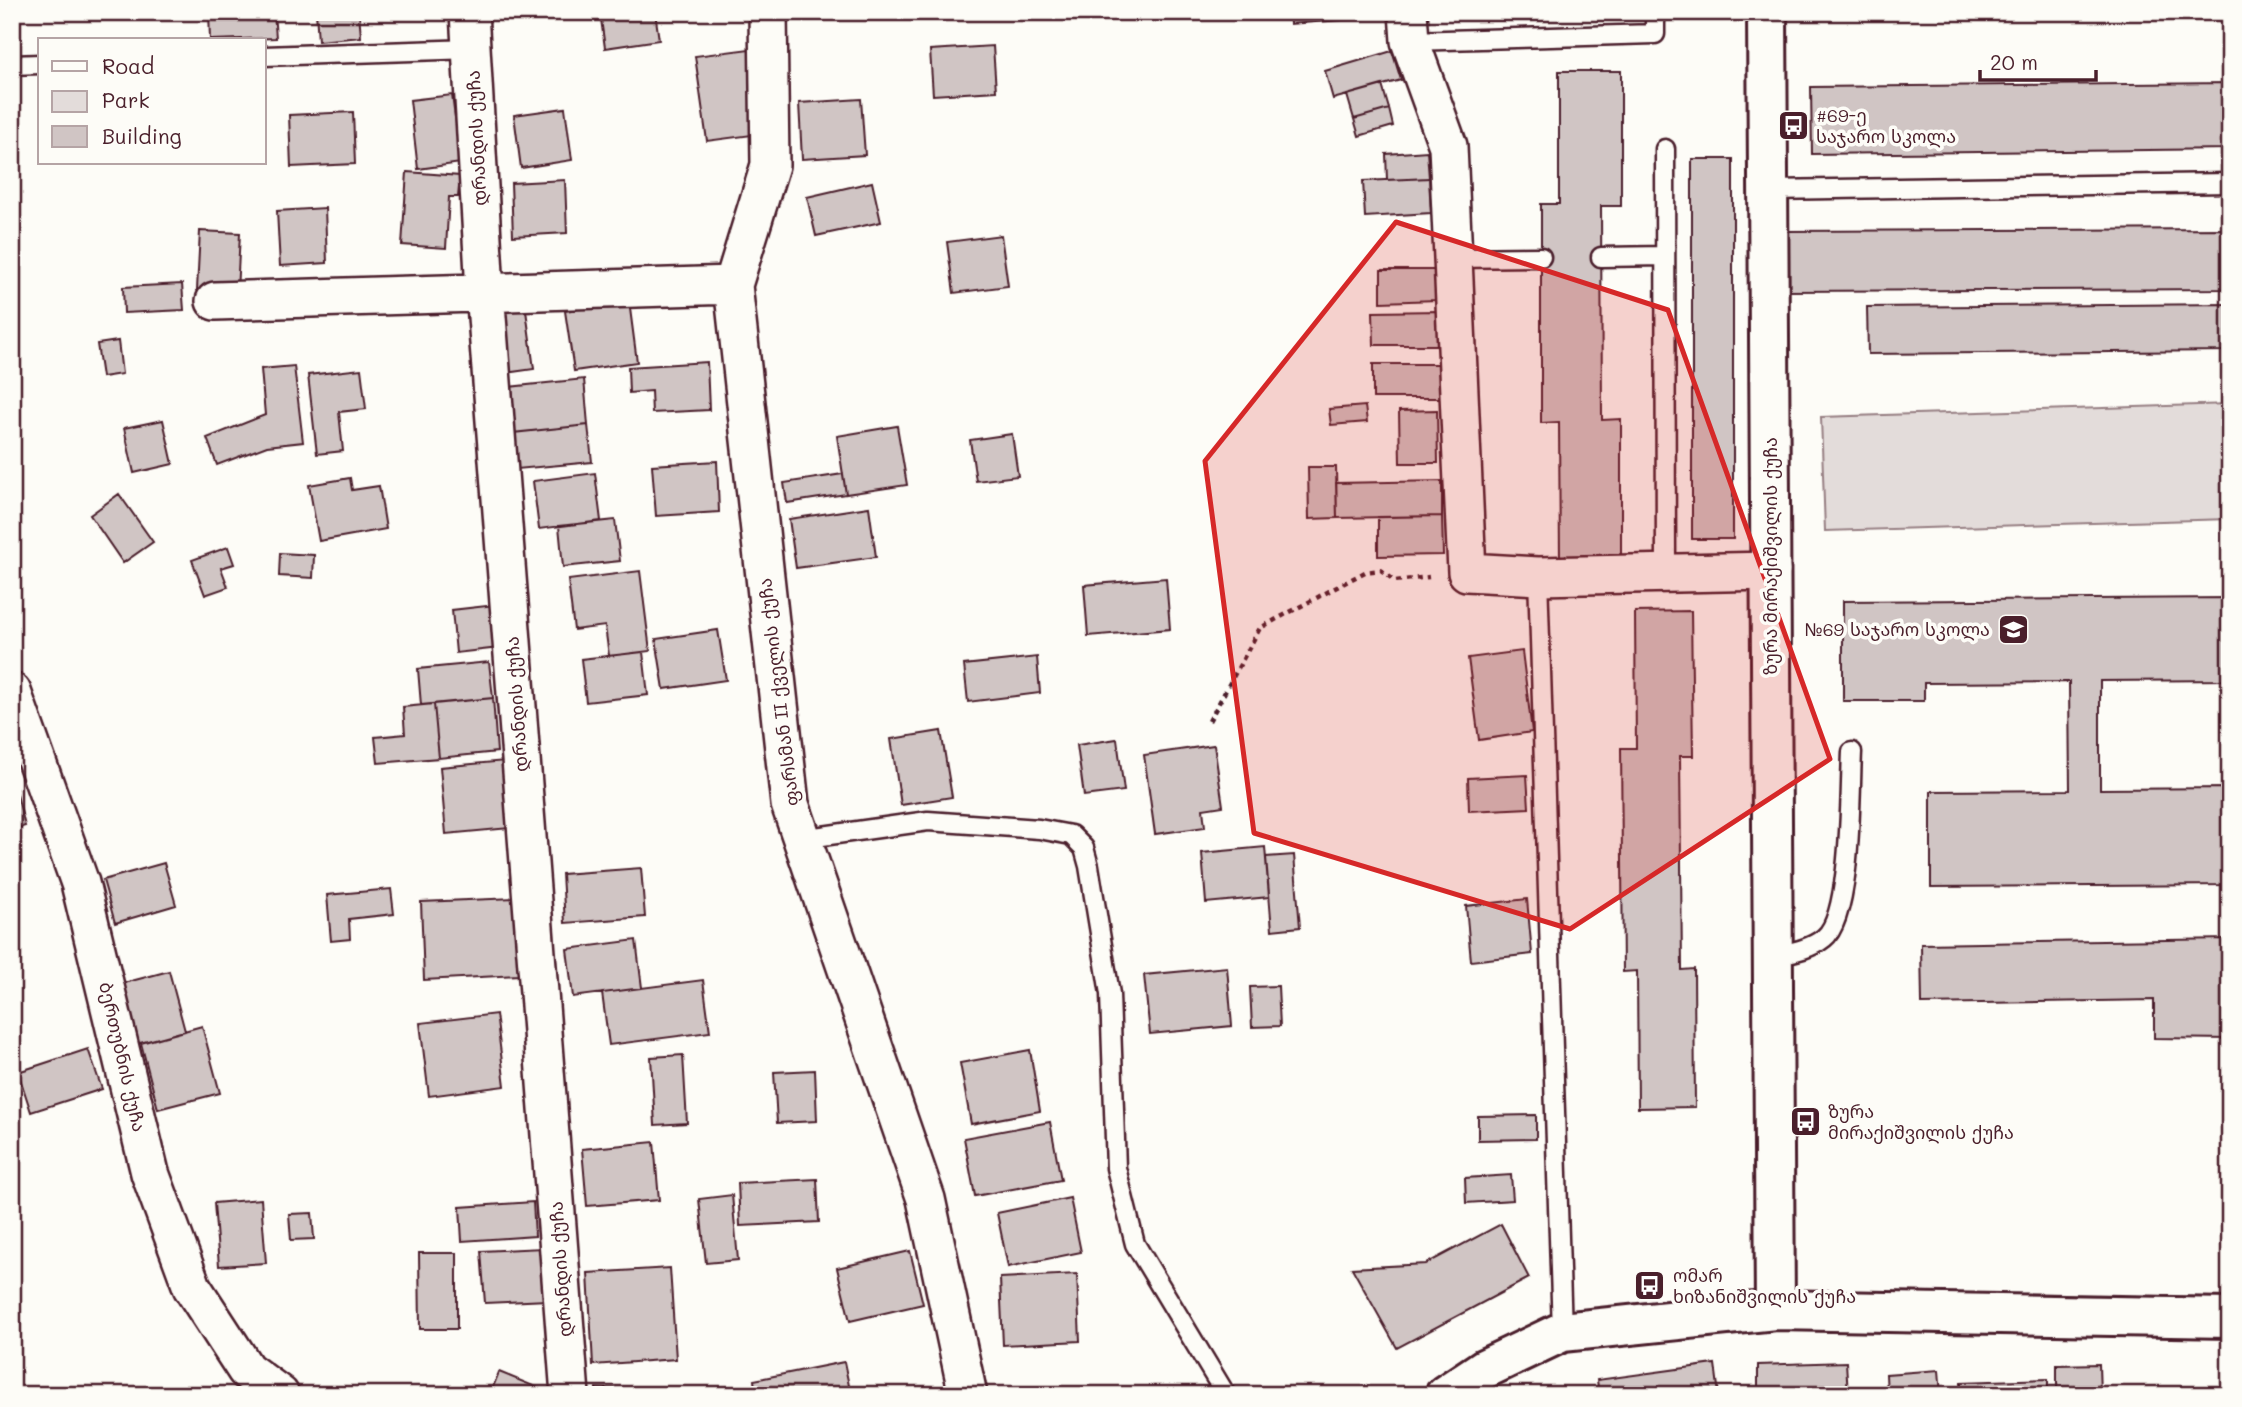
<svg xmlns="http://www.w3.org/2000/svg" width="2242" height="1407" viewBox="0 0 2242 1407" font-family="Mali,'Noto Sans Georgian',sans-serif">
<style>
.green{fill:#e3dcda;stroke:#967e82;stroke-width:2}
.building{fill:#d0c5c4;stroke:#4a1f2b;stroke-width:2}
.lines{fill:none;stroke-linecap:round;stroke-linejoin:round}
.lane-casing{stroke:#4a1f2b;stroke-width:23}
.street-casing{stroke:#4a1f2b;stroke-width:42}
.secondary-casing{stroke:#4a1f2b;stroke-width:44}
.primary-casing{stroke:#4a1f2b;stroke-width:44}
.path{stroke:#4a1f2b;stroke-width:4.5;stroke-dasharray:5 5;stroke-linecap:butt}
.lane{stroke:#fdfcf7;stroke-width:18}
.street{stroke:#fdfcf7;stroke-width:37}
.secondary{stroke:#fdfcf7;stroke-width:38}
.primary{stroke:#fdfcf7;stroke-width:38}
.marked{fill:#d62828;fill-opacity:0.2;stroke:#d62828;stroke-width:5;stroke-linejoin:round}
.labels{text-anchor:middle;stroke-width:7;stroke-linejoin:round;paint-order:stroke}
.poi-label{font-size:18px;fill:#4a1f2b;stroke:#fdfcf7;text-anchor:start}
.street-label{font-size:18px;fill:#4a1f2b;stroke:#fdfcf7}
</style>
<rect width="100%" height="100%" fill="#fdfcf7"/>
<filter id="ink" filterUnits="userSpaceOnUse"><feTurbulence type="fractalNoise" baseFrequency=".0143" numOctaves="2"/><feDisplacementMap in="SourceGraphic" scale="14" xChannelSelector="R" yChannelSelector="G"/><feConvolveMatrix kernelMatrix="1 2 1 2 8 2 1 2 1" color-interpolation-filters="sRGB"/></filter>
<g filter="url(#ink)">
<!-- green -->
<path class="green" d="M2230 404V519L1825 531 1821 417Z"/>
<!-- building -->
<path class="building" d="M209 12H274L276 38 210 40Z
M316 12H359L361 37 318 41Z
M600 12H655L659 40 605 48Z
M1289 12H1381V17L1290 24Z
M1487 12H1544V19L1487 20Z
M993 46 996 91 933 95 930 50Z
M749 49 760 134 707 141 695 56Z
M1392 51 1401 80 1333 99 1325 71Z
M1559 71H1621V206H1601L1602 420 1621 419V561L1560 562 1559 422 1541 423V204H1559Z
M2230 83V149L1812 154 1811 87Z
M1382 85 1389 109 1354 119 1347 95Z
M452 95 461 163 418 169 410 100Z
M861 99 865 155 802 159 799 103Z
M565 108 572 160 521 168 514 115Z
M1389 109 1393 126 1359 136 1354 119Z
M353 112 355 164 291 167 289 115Z
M1427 151 1429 178 1387 180 1386 154Z
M1692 159H1733V539H1692Z
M407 172 460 176 458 197H449L446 248 402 245Z
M1429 178 1431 213 1365 217 1363 181Z
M565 180 567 233 513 236 511 183Z
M872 182 881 222 816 236 807 197Z
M325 208 327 263 280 266 277 211Z
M2230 229V289L1786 291V231Z
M200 231 240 233 237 292 197 290Z
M1001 235 1008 286 954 293 947 242Z
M1381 270H1437V300L1381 302Z
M182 284 184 310 124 313 123 287Z
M629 301 637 362 574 371 565 311Z
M525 303 534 369 505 373 497 306Z
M2230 304V351L1868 354 1867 307Z
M1440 311 1441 345H1374L1373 312Z
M118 341 122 374 102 377 97 344Z
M707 362 709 410 652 413 651 391 629 393 628 367Z
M1373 364H1441V398H1373Z
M294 366 303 442 267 446 217 465 207 438 265 415 261 369Z
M361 369 366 409 339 412 343 451 317 454 308 375Z
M584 379 588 425 513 433 509 387Z
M1365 406 1367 422 1331 425 1329 409Z
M1437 410 1438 463H1400L1399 411Z
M163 420 173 464 134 473 124 428Z
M588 425 592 462 517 469 513 433Z
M897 426 907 485 846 494 837 436Z
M1012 434 1018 476 976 481 970 440Z
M717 461 719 512 656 516 652 465Z
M1308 467H1336L1337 518 1309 519Z
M595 473 601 521 539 529 533 481Z
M843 474 846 494 787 503 784 483Z
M350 478 352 490 379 486 386 529 319 541 309 485Z
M1442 481V516L1337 518 1336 483Z
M119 494 153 542 123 563 90 515Z
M869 507 876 557 796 568 789 519Z
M1442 516 1443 555 1378 556V517Z
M615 520 620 561 563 567 559 526Z
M228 547 234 564 221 568 228 587 205 595 192 560Z
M280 553 314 555 313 578 279 576Z
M640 571 650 651 609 656 605 626 574 630 568 580Z
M1166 578 1170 629 1088 636 1084 585Z
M2230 598V680L2100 681V789L2230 788V885L1931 887V791L2070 790 2069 682 1924 683V701H1843V601Z
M495 605 499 648 456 653 452 610Z
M1691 611 1693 756H1680L1682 970 1694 969 1695 1107 1638 1108 1637 971 1623 972 1621 748H1636L1635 612Z
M718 630 726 680 664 689 656 639Z
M1522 651 1532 732 1479 740 1468 658Z
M643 652 648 695 586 702 581 659Z
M1037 657 1040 693 968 702 964 665Z
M489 662 493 698 421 705 418 669Z
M493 698 497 752 439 758 434 704Z
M434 704 439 758 378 763 375 737 405 734 403 707Z
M941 731 952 797 901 805 891 739Z
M1117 739 1124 791 1084 796 1077 745Z
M1214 745 1223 806 1203 809 1205 827 1155 834 1144 755Z
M516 760 522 827 446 834 440 767Z
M12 775 25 826 12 830Z
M1527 775 1529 808 1469 811 1468 778Z
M1265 847 1269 897 1206 903 1202 853Z
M1294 855 1300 927 1272 930 1266 857Z
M164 863 176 905 115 923 103 880Z
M641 868 645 917 565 923 562 874Z
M391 889 394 914 349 919 350 939 331 941 327 895Z
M515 898 519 975 424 980 421 902Z
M1527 899 1532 954 1471 961 1466 906Z
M17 906 21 929 12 931V907Z
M2230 939V1039L2154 1038V1000L1922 1004 1921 944Z
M636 940 642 988 573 997 567 949Z
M1227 967 1232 1026 1150 1034 1144 975Z
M169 971 185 1031 136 1044 120 984Z
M703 980 710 1032 609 1045 602 993Z
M1278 986 1280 1026 1252 1027 1250 987Z
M496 1014 505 1086 429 1096 420 1023Z
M202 1026 220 1093 158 1109 141 1043Z
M88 1049 102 1089 31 1112 18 1072Z
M1030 1050 1040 1111 971 1124 960 1063Z
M683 1055 687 1123 655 1125 651 1057Z
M815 1070 817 1121 777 1123 774 1072Z
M1536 1115V1139L1478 1140V1116Z
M1050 1122 1061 1180 975 1196 964 1138Z
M654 1142 659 1200 587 1206 582 1149Z
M1511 1175 1513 1200 1466 1203 1465 1178Z
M817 1179 819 1222 740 1226 738 1183Z
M732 1195 738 1260 706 1263 699 1199Z
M1070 1198 1081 1252 1008 1267 997 1213Z
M261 1199 266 1263 219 1266 214 1203Z
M533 1202 535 1236 462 1241 460 1207Z
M312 1213 314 1239 291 1240 289 1214Z
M1501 1224 1529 1278 1397 1348 1352 1268 1426 1264Z
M543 1248 547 1300 485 1303 481 1251Z
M910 1251 923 1304 850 1321 837 1268Z
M419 1253H457V1329H420Z
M670 1268 676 1359 593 1365 588 1273Z
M1077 1274 1080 1341 1003 1345 1000 1278Z
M844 1362 851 1395H756L754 1380Z
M1846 1362 1848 1395H1758V1365Z
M1715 1364 1719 1395H1599L1597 1380Z
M2099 1364 2100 1395H2057V1365Z
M1939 1370 1941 1395H1887L1886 1374Z
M499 1372 548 1392 547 1395H490Z
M2048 1379V1395H1961V1382Z
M596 1388 651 1389V1395H596Z"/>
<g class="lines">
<defs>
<path id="lane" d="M1410 41 1655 34V12
M264 56 472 49
M12 65 40 64
M1665 149 1666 574
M1768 190 2230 183
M1601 257 1665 256
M1453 258 1541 257
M1538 576 1562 1332
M801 839 928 821 1039 829 1071 835 1084 848 1089 866 1110 994 1116 1168 1135 1244 1226 1395
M1773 956C1791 952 1809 950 1824 938 1852 916 1850 790 1852 752"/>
<path id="street" d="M469 12 485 291 570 1395
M768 12 770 165 733 285 790 804 926 1199 968 1395
M1408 12 1410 41 1448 146 1467 572 1538 576 1771 571
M215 301 733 285
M12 692 80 883 150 1173 192 1287 246 1370 280 1395"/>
<path id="secondary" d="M1767 12 1775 1310"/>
<path id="primary" d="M1445 1395 1484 1369 1562 1332 1775 1310 2230 1318"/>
</defs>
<!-- lane casing -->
<use href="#lane" class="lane-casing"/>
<!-- street casing -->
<use href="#street" class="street-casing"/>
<!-- secondary casing -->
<use href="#secondary" class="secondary-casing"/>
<!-- primary casing -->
<use href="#primary" class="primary-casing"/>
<!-- path -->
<path class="path" d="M1209 721 1260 628 1365 572 1381 570 1395 581 1429 577"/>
<!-- lane -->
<use href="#lane" class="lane"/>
<!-- street -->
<use href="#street" class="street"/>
<!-- secondary -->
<use href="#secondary" class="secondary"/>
<!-- primary -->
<use href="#primary" class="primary"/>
</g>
</g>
<!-- marked area -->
<path class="marked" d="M1396 222 1668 310 1830 759 1570 929 1254 833 1205 461Z"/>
<!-- icons -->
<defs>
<symbol id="bus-square" viewBox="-11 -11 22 22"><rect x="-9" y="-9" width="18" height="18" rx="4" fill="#4a1f2b" stroke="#fdfcf7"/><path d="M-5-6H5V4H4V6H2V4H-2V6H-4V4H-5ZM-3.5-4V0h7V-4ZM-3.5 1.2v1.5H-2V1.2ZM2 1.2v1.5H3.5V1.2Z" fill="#fff"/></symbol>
<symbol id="school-square" viewBox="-11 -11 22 22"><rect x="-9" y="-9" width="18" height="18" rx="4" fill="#4a1f2b" stroke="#fdfcf7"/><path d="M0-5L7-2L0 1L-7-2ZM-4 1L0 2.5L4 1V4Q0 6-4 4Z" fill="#fff"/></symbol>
</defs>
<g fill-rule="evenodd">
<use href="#bus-square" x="1776" y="108" width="35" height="35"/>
<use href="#school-square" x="1996" y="612" width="35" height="35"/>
<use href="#bus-square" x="1788" y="1104" width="35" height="35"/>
<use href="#bus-square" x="1632" y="1268" width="35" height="35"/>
</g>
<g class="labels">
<!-- poi labels -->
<g class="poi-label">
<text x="1816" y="122">#69-ე<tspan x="1816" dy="21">საჯარო სკოლა</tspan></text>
<text x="1990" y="636" text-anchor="end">№69 საჯარო სკოლა</text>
<text x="1828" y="1118">ზურა<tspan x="1828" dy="21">მირაქიშვილის ქუჩა</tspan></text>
<text x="1673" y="1282">ომარ<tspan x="1673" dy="21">ხიზანიშვილის ქუჩა</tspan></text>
</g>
<!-- street labels -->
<g class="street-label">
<text transform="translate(477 138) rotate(-93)" y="6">დრანდის ქუჩა</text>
<text transform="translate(1771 556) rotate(-90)" y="6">ზურა მირაქიშვილის ქუჩა</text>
<text transform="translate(779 692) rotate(-97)" y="6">ფარსმან II ქველის ქუჩა</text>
<text transform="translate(517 704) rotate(-94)" y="6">დრანდის ქუჩა</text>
<text transform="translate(122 1057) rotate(77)" y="6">ბერთუბნის ქუჩა</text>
<text transform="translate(561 1269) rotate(-94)" y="6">დრანდის ქუჩა</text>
</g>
</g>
<!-- margin -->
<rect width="2242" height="1407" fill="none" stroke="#fdfcf7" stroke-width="42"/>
<rect x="21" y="21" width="2200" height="1365" fill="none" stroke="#4a1f2b" stroke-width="2.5" filter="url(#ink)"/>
<!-- legend -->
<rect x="38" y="38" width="228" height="126" fill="#fdfcf7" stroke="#b5a4a5" stroke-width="2"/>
<rect x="52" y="61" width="35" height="10" fill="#fdfcf7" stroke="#b5a4a5" stroke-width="2"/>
<text x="102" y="74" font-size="21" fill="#4a1f2b">Road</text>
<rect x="52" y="91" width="35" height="21" fill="#e3dcda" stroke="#b5a4a5" stroke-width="2"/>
<text x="102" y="108" font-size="21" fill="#4a1f2b">Park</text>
<rect x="52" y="126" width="35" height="21" fill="#d0c5c4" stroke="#b5a4a5" stroke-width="2"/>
<text x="102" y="144" font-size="21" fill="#4a1f2b">Building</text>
<!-- scale -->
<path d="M1980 70v10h116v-10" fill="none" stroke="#4a1f2b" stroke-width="3.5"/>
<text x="1990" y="70" font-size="21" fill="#4a1f2b" stroke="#fdfcf7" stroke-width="5" paint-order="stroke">20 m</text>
</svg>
